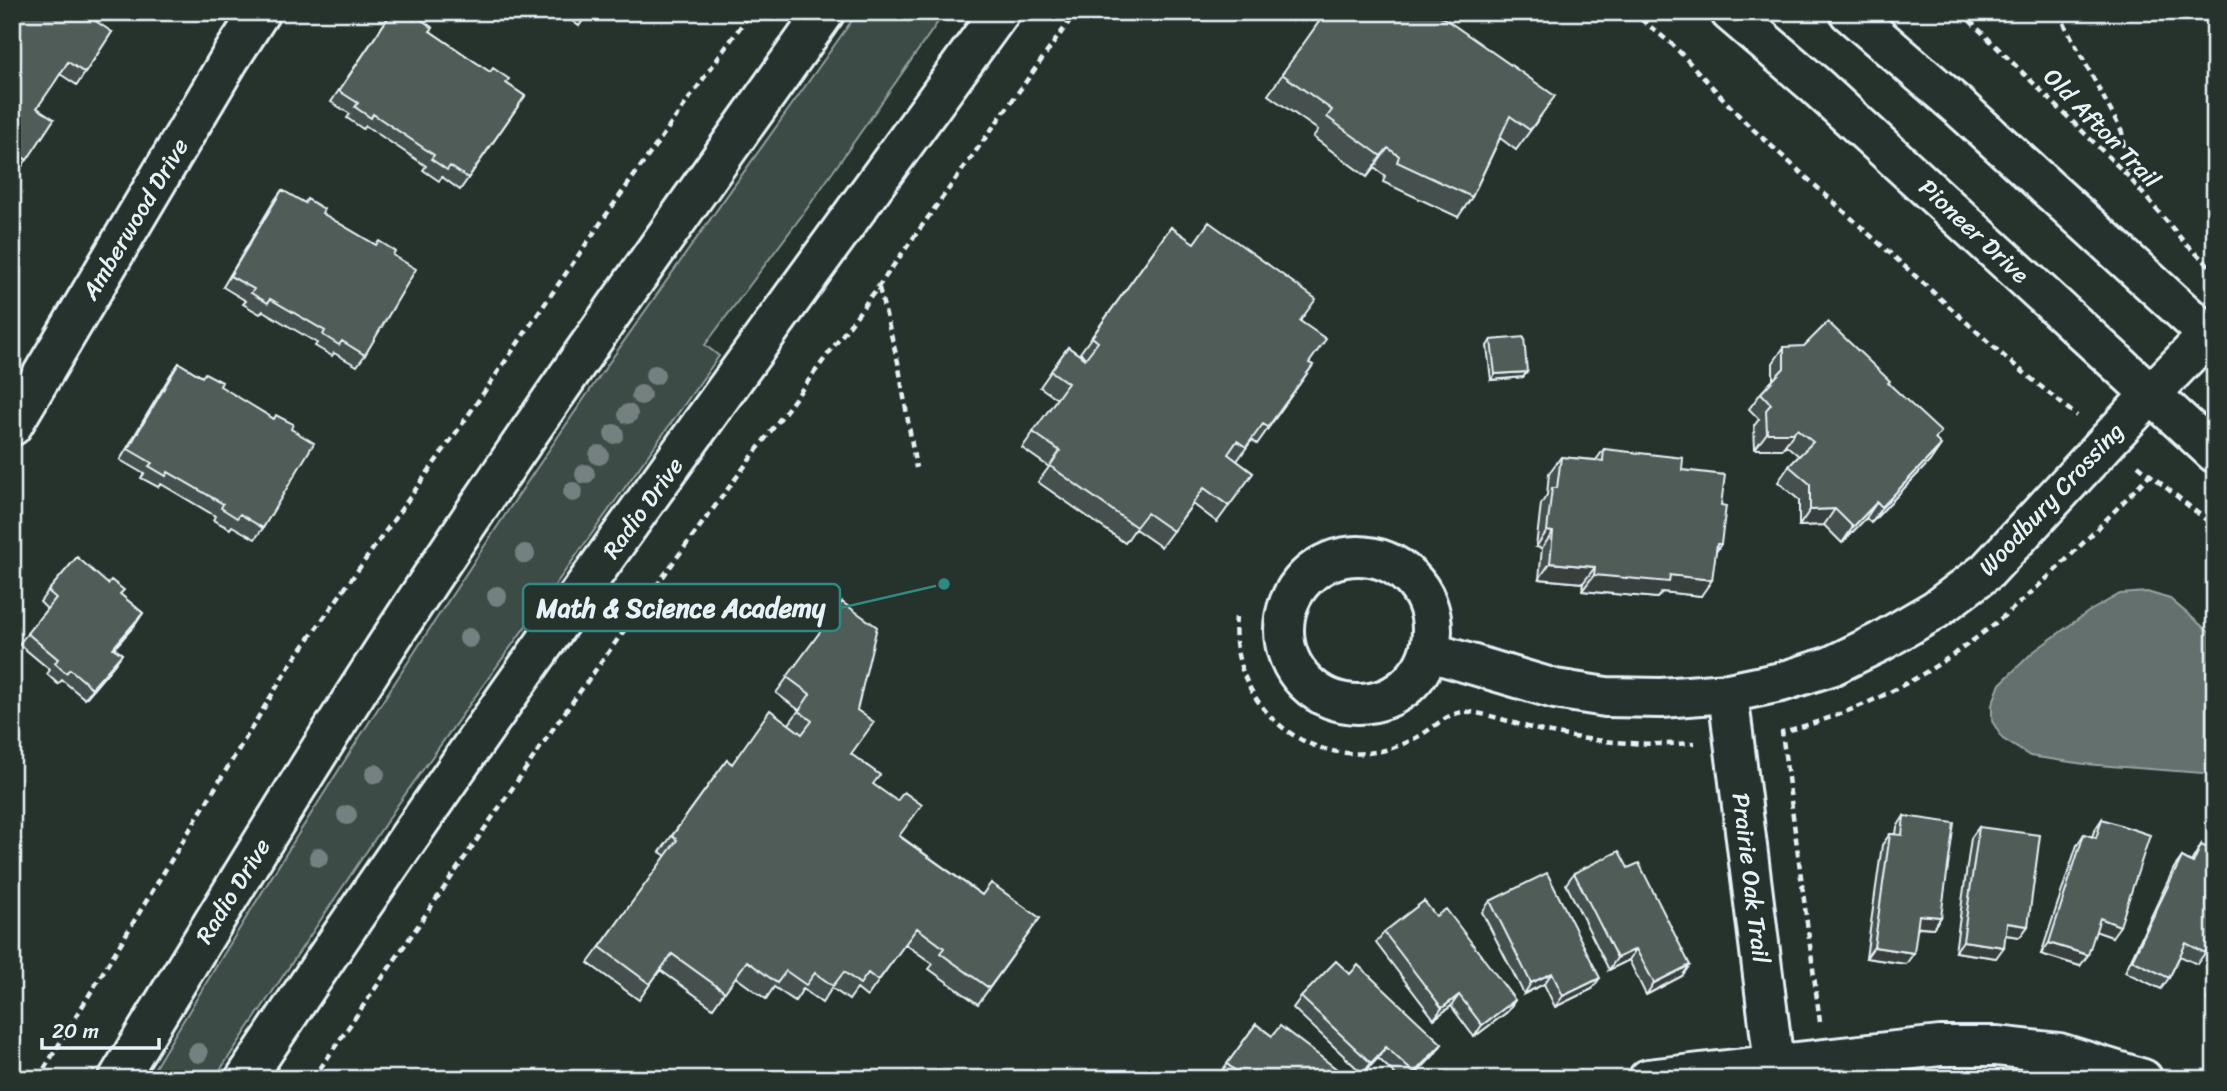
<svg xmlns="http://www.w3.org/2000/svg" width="2227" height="1091" viewBox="0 0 2227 1091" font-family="Sriracha,sans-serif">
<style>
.green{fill:#3e4b47;stroke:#939ea0;stroke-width:2}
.water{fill:#636f6d;stroke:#98a3a5;stroke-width:2}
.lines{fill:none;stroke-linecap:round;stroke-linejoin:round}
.minor-casing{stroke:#e8f1f8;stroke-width:44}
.major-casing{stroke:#e8f1f8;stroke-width:44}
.path{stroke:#e8f1f8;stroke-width:4.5;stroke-dasharray:7 5;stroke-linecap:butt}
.minor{stroke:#26332d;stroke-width:38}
.major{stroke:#26332d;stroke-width:38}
.tree{fill:#758080}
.wall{fill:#454f4d;stroke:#e8f1f8;stroke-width:2}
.shaded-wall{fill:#38403e;stroke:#e8f1f8;stroke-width:2}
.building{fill:#505c59;stroke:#e8f1f8;stroke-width:2}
.labels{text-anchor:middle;stroke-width:6;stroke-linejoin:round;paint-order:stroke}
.street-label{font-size:24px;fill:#e8f1f8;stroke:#26332d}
.leader{fill:none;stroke:#308883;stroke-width:2.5}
.callout-dot{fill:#308883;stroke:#26332d;stroke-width:2.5}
.callout{fill:#26332d;stroke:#308883;stroke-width:2.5}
.callout-label{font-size:26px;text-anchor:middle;font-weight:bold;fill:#e8f1f8}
</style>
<rect width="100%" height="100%" fill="#26332d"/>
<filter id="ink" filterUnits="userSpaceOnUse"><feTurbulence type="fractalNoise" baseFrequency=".0143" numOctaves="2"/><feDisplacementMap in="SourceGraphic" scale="14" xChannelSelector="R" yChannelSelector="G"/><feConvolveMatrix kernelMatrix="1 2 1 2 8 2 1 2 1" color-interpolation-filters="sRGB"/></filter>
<g filter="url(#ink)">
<!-- green -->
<path class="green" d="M858 12H945L806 210 705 345 719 356 399 803 214 1079H148C277 864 412 651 553 444 652 298 756 156 858 12Z"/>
<!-- water -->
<path class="water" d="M2147 592 2170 599 2215 637V774L2084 764 2030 756 2003 739 1992 721V705L2000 684 2033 652 2088 612 2120 594Z"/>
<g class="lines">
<defs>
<path id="minor" d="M1730 12 1815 85 2215 453
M1849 12 1959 107 2215 341
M12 426 229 60 260 12
M1284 630a74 74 0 1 1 148 0a74 74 0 1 1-148 0Z
M1430 652 1555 689 1606 697 1661 698 1728 693 1781 682 1831 666 1880 642 1935 610 1987 571 2151 394 2208 335
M1728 693 1774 1064
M1648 1079 1940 1046H1997L2059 1053 2143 1079"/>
<path id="major" d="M118 1079C197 949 276 818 358 690 506 459 666 235 825 12
M245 1079C486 716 744 364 1000 12"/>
</defs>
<!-- minor casing -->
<use href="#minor" class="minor-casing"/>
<!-- major casing -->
<use href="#major" class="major-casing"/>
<!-- path -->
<path class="path" d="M1632 12 1673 45 1745 122 2006 358 2077 416
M1961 12 2127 175 2185 243 2215 271
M2058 12 2122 132 2127 174
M879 288 898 362 916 468
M2138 465 2215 527
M1236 617C1228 700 1302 770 1385 750 1396 747 1409 742 1419 736 1436 727 1449 710 1470 712 1494 715 1518 725 1542 731 1591 742 1645 746 1695 743
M1820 1022 1782 732C1943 692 2040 589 2150 474
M38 1079 290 665 458 430 604 218 751 12
M313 1079 555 726 678 556 878 287 1076 12"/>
<!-- minor -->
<use href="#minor" class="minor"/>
<!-- major -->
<use href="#major" class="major"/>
</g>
<!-- trees -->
<g class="tree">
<circle cx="655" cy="375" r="10"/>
<circle cx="641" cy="395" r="10"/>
<circle cx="628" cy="414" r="10"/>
<circle cx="614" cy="434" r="10"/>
<circle cx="599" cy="455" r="10"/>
<circle cx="585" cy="474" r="10"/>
<circle cx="573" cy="492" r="10"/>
<circle cx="525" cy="554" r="10"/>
<circle cx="497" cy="596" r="10"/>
<circle cx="469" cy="638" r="10"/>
<circle cx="375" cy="774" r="10"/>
<circle cx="347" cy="815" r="10"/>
<circle cx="319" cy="857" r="10"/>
<circle cx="198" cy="1053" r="10"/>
</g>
<!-- wall -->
<path class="wall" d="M392 12 430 31 525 96 460 190 442 177 439 181 423 170 426 166 366 126 363 129 347 118 350 114 331 102Z
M552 12H589L579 26 561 13 558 16Z
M1326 12 1541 116 1516 150 1500 138 1472 197 1458 217 1383 182 1385 176 1374 168 1367 177 1313 137 1318 130 1268 95Z
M12 28 112 32 77 85 60 74 37 108 54 119 19 171 12 167Z
M282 190 393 255 365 355 357 366 334 353 332 356 315 346 317 343 263 311 260 314 243 304 246 301 223 287 274 201Z
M1171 227 1301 321 1309 363 1313 365 1257 444 1252 440 1237 461 1253 473 1217 522 1193 504 1161 547 1135 529 1125 543 1038 482 1049 467 1022 448 1057 399 1040 387 1068 347 1085 359 1086 358 1080 353Z
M1491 340 1527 372 1523 377 1491 380 1487 346Z
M1784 347 1889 383 1936 439 1930 461 1871 523 1866 518 1842 543 1824 525 1799 526V500L1778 482 1789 466 1799 456 1786 445 1782 449H1755L1754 426 1759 419 1749 409 1761 393 1773 380V363Z
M179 363 291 429 263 528 255 539 232 526 230 529 213 520 215 516 161 484 158 487 141 478 144 474 120 460 171 374Z
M1604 449 1682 470 1721 505V544L1716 552 1701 596 1662 592 1657 598 1582 591 1583 583 1539 579 1542 548 1536 547 1541 504 1547 495 1549 473 1561 457 1596 460Z
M48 591 120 594 143 613 135 625 114 648 122 654 114 665 85 699 62 680 58 684 47 674 50 670 19 644 47 609 40 602Z
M842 602 857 710 851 754 873 784 900 836 982 895 1040 918 978 1004 929 969 933 964 905 944 867 997 857 989 849 1000 832 988 822 1003 803 989 795 1001 774 987 766 999 735 977 713 1008 660 970 639 1000 588 963 666 856 660 852 727 760 732 764 789 724 799 710 776 693Z
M1904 816 1941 917 1933 928 1918 927 1906 964 1866 958 1882 845 1890 834H1896L1897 827Z
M2102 819 2112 937 2096 931 2080 966 2041 954 2077 845 2084 834 2092 837 2094 831Z
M1979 827 2028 926 2020 937 2005 935 1996 958 1955 952 1971 838Z
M2201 845 2205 953 2197 964 2180 956 2169 978 2161 989 2125 972 2174 868 2182 857 2191 862Z
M1574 873 1682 976 1646 995 1629 960 1609 970 1566 884Z
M1490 901 1592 989 1555 1007 1544 984 1524 994 1482 912Z
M1436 916 1515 1000 1507 1012 1474 1037 1451 1006 1434 1019 1376 943 1384 932Z
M1350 974 1442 1044 1434 1055 1411 1079H1400L1378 1058 1363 1074 1293 1008 1301 997Z
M2215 987V1005L2207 999Z
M1256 1024 1272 1036 1350 1079H1223L1219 1075Z"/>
<!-- shaded-wall -->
<path class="shaded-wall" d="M1388 148 1374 168 1367 177 1381 156Z
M1527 372 1523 377 1491 380 1495 374Z
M1797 429 1782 449H1755L1767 433Z
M1941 445 1930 461 1871 523 1882 507Z
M1877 502 1866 518 1842 543 1853 527Z
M1835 509 1824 525 1799 526 1810 510Z
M1547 531 1553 532 1542 548 1536 547Z
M1550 563 1595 567 1583 583 1539 579Z
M1594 575H1670L1712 580 1701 596 1662 592 1657 598 1582 591Z
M143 613 135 625 105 659 113 648Z
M122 654 114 665 85 699 92 688Z
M1919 915 1941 917 1933 928 1912 926Z
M2100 918 2120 926 2112 937 2092 930Z
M2007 923 2028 926 2020 937 1999 934Z
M1963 941 2004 947 1996 958 1955 952Z
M2049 943 2088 955 2080 966 2041 954Z
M1874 947 1914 953 1906 964 1866 958Z
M1636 949 1629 960 1609 970 1617 958Z
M1690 965 1682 976 1646 995 1654 983Z
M1552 973 1544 984 1524 994 1531 983Z
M1600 978 1592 989 1555 1007 1563 996Z
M1459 995 1451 1006 1434 1019 1442 1008Z
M1515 1000 1507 1012 1474 1037 1482 1025Z
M1442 1044 1434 1055 1411 1079H1410Z
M1386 1047 1378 1058 1363 1074 1371 1063Z"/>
<!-- building -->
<path class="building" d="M23 12H82L112 32 85 73 68 62 53 85 37 108 54 119 27 160 12 150V28Z
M392 12H402L414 20 416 16 433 28 430 31 490 72 493 68 509 79 506 83 525 96 468 178 450 166 447 170 431 159 434 155 373 114 371 118 355 107 358 103 339 91Z
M1326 12H1435L1555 96 1530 130 1510 116 1472 197 1397 162 1399 156 1388 148 1381 156 1327 117 1332 110 1282 74Z
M282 190 305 203 307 199 324 209 322 213 376 245 379 241 395 251 393 255 416 269 365 355 342 341 339 345 323 335 325 331 270 299 268 303 251 293 254 289 230 276Z
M1209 222 1316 299 1300 321 1326 339 1309 363 1313 365 1268 427 1263 424 1246 447 1237 441 1228 454 1253 473 1229 506 1204 488 1173 531 1147 513 1136 527 1050 466 1060 451 1033 432 1068 383 1051 371 1068 347 1085 359 1098 342 1092 337 1171 227 1194 243Z
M1828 322 1890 381 1888 383 1941 432 1935 439 1941 445 1882 507 1877 502 1853 527 1835 509 1810 510V484L1789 466 1813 442 1797 429 1793 433H1767L1766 410 1771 404 1761 393 1784 368V347L1804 346Z
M1524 337 1527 372 1495 374 1491 340Z
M179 363 202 377 205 373 222 382 220 386 274 419 276 415 293 424 291 429 314 443 263 528 240 514 237 518 221 508 223 504 168 472 166 476 149 466 152 463 128 449Z
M1604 449 1683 458 1682 470 1725 475 1721 505 1726 506 1721 544H1717L1712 580 1670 575 1669 582 1594 575 1595 567 1550 563 1553 532 1547 531 1552 488H1557L1561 457 1603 461Z
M77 557 108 584 111 580 124 590 120 594 143 613 113 648 122 654 92 688 70 669 66 673 55 663 58 659 27 633 56 598 48 591Z
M842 602 877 627 857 710 874 722 851 754 880 775 873 784 897 801 904 792 922 805 899 836 982 895 991 883 1040 918 989 988 940 953 944 948 917 928 878 981 868 973 860 984 844 972 833 986 815 973 806 985 786 971 777 983 747 961 725 992 672 954 650 984 600 947 677 840 672 836 727 760 732 764 770 710 802 734 812 721 799 711 810 694 787 677Z
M1904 816 1954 823 1941 917 1919 915 1914 953 1874 947 1890 834 1902 835Z
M2102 819 2150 835 2120 926 2100 918 2088 955 2049 943 2084 834 2096 838Z
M1979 827 2040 835 2028 926 2007 923 2004 947 1963 941Z
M2201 845 2215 851V933L2205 953 2186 943 2169 978 2132 960 2182 857 2193 863Z
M1619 851 1628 868 1639 863 1690 965 1654 983 1636 949 1617 958 1574 873Z
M1547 873 1600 978 1563 996 1552 973 1531 983 1490 901Z
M1424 901 1436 916 1446 909 1515 1000 1482 1025 1459 995 1442 1008 1384 932Z
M1336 961 1350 974 1358 965 1442 1044 1414 1073 1386 1047 1371 1063 1301 997Z
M1256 1024 1272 1036 1280 1026 1350 1079H1246L1227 1064Z"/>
</g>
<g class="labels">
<!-- street labels -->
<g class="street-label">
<text transform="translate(2102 128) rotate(46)" y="8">Old Afton Trail</text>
<text transform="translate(135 219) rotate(-59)" y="8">Amberwood Drive</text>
<text transform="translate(1974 231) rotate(43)" y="8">Pioneer Drive</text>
<text transform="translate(2051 499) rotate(-47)" y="8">Woodbury Crossing</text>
<text transform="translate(643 508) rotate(-54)" y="8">Radio Drive</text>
<text transform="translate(1751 878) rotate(83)" y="8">Prairie Oak Trail</text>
<text transform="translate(233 891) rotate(-58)" y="8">Radio Drive</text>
</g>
</g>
<!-- callouts -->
<path class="leader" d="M944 584L840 608"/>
<circle class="callout-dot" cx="944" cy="584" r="7"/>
<rect class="callout" x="523" y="584" width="317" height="47" rx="7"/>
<g class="callout-label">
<text x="681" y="617">Math &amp; Science Academy</text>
</g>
<!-- margin -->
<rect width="2227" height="1091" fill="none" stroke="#26332d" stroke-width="42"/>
<rect x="21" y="21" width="2185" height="1049" fill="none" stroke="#e8f1f8" stroke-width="2.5" filter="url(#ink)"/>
<!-- scale -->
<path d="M42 1038v10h117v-10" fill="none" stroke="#e8f1f8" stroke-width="3.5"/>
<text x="52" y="1038" font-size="21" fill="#e8f1f8" stroke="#26332d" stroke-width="5" paint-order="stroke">20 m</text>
</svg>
